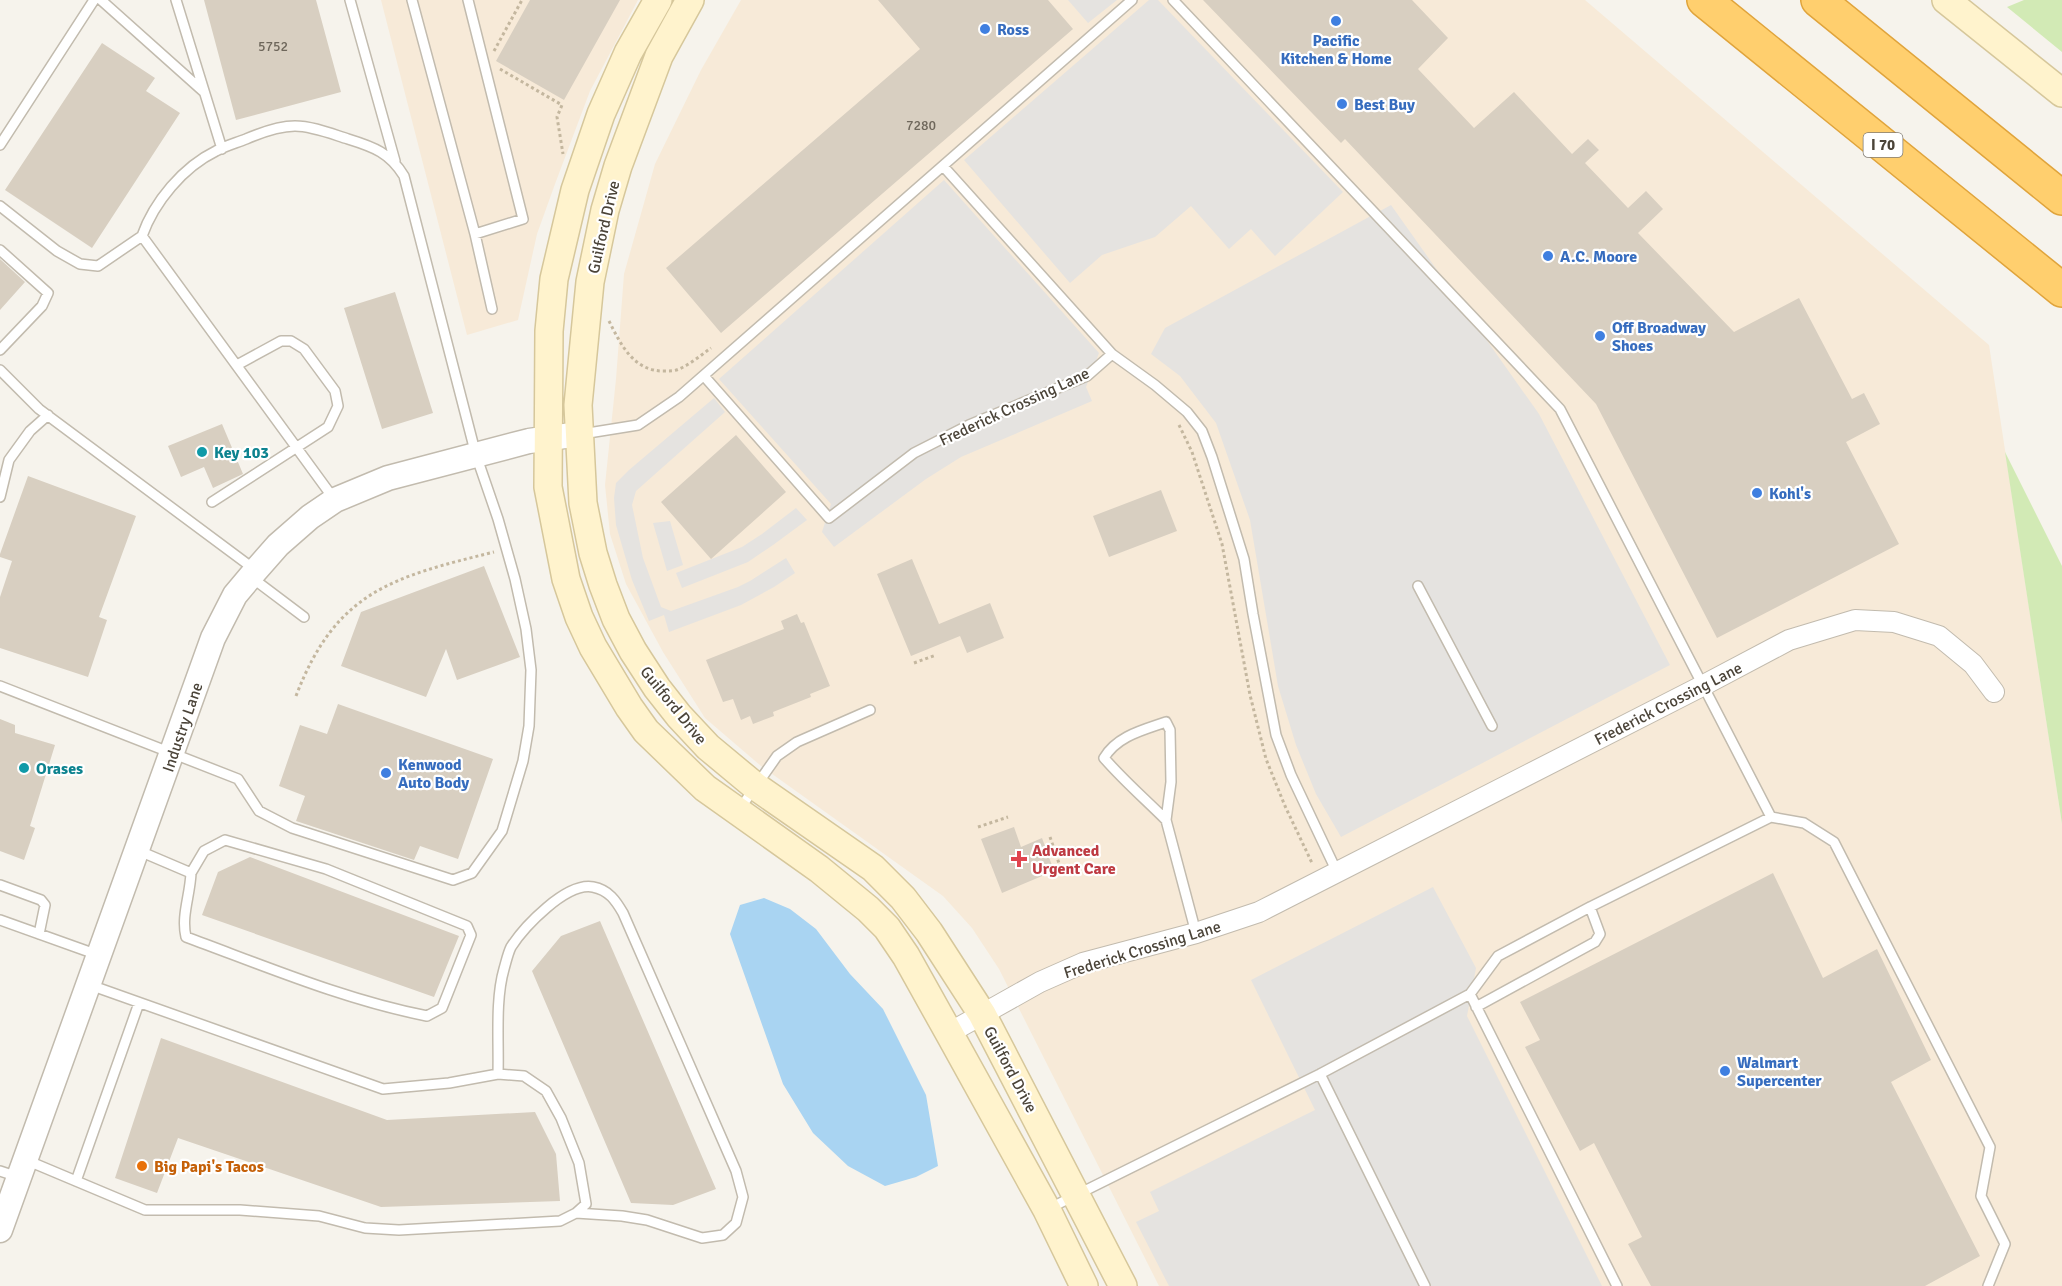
<svg xmlns="http://www.w3.org/2000/svg" width="2062" height="1286" viewBox="0 0 2062 1286" font-family="Signika,sans-serif">
<style>
.commercial{fill:#f7ead8}
.green{fill:#d2eab5}
.parking{fill:#e5e3e0}
.water{fill:#a9d4f2}
.building{fill:#d8cfc1}
.lines{fill:none;stroke-linecap:round;stroke-linejoin:round}
.service-casing{stroke:#c2bbae;stroke-width:12}
.minor-casing{stroke:#c2bbae;stroke-width:22}
.tertiary-casing{stroke:#c2bbae;stroke-width:27}
.secondary-casing{stroke:#d6c79b;stroke-width:30}
.motorway-casing{stroke:#e0a43c;stroke-width:36}
.path{stroke:#c4b79f;stroke-width:3;stroke-dasharray:3 3;stroke-linecap:butt}
.service{stroke:#fff;stroke-width:9}
.minor{stroke:#fff;stroke-width:20}
.tertiary{stroke:#fff;stroke-width:24}
.secondary{stroke:#fff3cd;stroke-width:27}
.motorway{stroke:#ffcf6e;stroke-width:33}
.shop-dot{fill:#3f7fe0;stroke:#fff;stroke-width:2}
.culture-dot{fill:#0f9aa8;stroke:#fff;stroke-width:2}
.health-dot{fill:#e0444e;stroke:#fff;stroke-width:2}
.food-dot{fill:#e8710a;stroke:#fff;stroke-width:2}
.labels{text-anchor:middle;stroke-width:4.5;stroke-linejoin:round;paint-order:stroke}
.number-label{font-size:14px;fill:#6e675b}
.shield{fill:#fff;stroke:#817c74;stroke-width:1.5}
.shield-label{font-size:15px;font-weight:bold;fill:#4b4439}
.shop-label{font-size:16px;font-weight:bold;fill:#366cbe;stroke:#fff;text-anchor:start}
.street-label{font-size:16px;fill:#4b4439;stroke:#fff}
.culture-label{font-size:16px;font-weight:bold;fill:#0d838f;stroke:#fff;text-anchor:start}
.health-label{font-size:16px;font-weight:bold;fill:#be3a42;stroke:#fff;text-anchor:start}
.food-label{font-size:16px;font-weight:bold;fill:#c56008;stroke:#fff;text-anchor:start}
</style>
<rect width="100%" height="100%" fill="#f6f3ec"/>
<!-- commercial -->
<path class="commercial" d="M381 0H638L590 91 555 184 537 234 518 320 467 335Z
M741 0H1585L1989 345 2062 824V1286H1159L999 969 972 928 943 896 761 766 705 718 663 652 626 584 610 534 605 485 616 379 624 274 655 164 701 70Z"/>
<!-- green -->
<path class="green" d="M2024 0H2062V52L2007 7Z
M2005 452 2062 566V824Z"/>
<!-- parking -->
<path class="parking" d="M1068 0H1117L1088 23Z
M1149 0H1158L1343 192 1275 256 1251 229 1229 249 1191 206 1155 237 1102 255 1070 283 964 160Z
M944 180 1099 353 1086 387 1092 401 961 457 926 479 834 547 822 532 831 504 719 379Z
M1391 205 1539 414 1670 665 1341 837 1316 794 1296 745 1278 686 1250 520 1216 423 1180 376 1151 354 1165 328Z
M714 398 725 412 636 491 632 505 643 558 661 607 671 611 738 587 750 581 786 558 795 573 774 587 741 605 669 632 664 615 649 621 632 580 616 525 614 498 616 483 629 470Z
M796 508 807 520 773 545 748 562 682 588 676 573 742 547 762 534Z
M670 521 683 565 667 571 653 523Z
M1433 887 1476 968 1467 1016 1602 1286H1169L1136 1222 1159 1211 1150 1192 1315 1110 1251 980Z"/>
<!-- water -->
<path class="water" d="M764 898 790 909 816 929 850 974 883 1009 926 1095 938 1166 916 1177 885 1186 848 1166 813 1133 783 1084 730 934 740 905Z"/>
<!-- building -->
<path class="building" d="M204 0H316L341 92 236 120Z
M530 0H620L564 100 496 61Z
M878 0H1048L1073 29 721 333 666 268 920 49Z
M1203 0H1412L1448 38 1418 69 1474 128 1514 92 1572 154 1588 139 1599 150 1585 163 1628 208 1646 191 1663 209 1638 233 1734 332 1799 298 1852 399 1864 393 1880 424 1846 442 1899 544 1717 638 1596 404 1345 139 1341 143Z
M102 43 155 78 146 91 180 113 92 248 5 190Z
M0 259 25 282 0 310Z
M395 292 433 413 382 429 344 308Z
M222 424 243 474 213 488 204 467 181 477 168 446Z
M736 435 786 492 711 559 661 502Z
M28 476 136 516 99 617 107 620 88 677 0 648V597L12 561 0 557V554Z
M1161 490 1177 531 1109 557 1093 516Z
M912 559 939 624 990 603 1004 638 967 653 960 636 911 656 877 574Z
M484 566 520 657 457 680 446 649 426 697 341 666 361 612Z
M797 614 801 623 804 622 830 686 810 694 811 697 773 712 774 716 753 724 750 716 741 720 733 699 723 702 706 660 784 629 781 621Z
M338 704 493 759 458 859 420 846 414 860 296 821 305 796 279 786 300 725 327 734Z
M0 719 15 725V733L55 745 30 826 35 828 24 860 0 851Z
M1014 827 1021 847 1042 838 1054 871 1002 893 981 839Z
M250 857 459 936 434 997 202 915 218 872Z
M1773 873 1823 978 1877 949 1931 1060 1891 1082 1980 1256 1925 1286H1651L1628 1244 1642 1237 1594 1143 1580 1151 1525 1047 1540 1040 1520 1002Z
M600 921 716 1189 673 1205 631 1203 532 971 561 936Z
M161 1038 387 1120 535 1112 556 1154 560 1201 381 1207 178 1138 157 1193 115 1178Z"/>
<g class="lines">
<defs>
<path id="service" d="M101 0 204 92
M176 0 222 149
M350 0 395 161
M412 0 475 234 523 219 468 0
M1173 0 1560 409 1771 817
M0 145 94 0
M943 166 1112 354 1155 385 1187 412 1202 431 1212 457 1244 559 1253 614 1276 735 1291 775 1337 872
M0 206 57 251 80 264 98 266 142 236
M475 234 492 309
M0 250 48 293 42 306 0 350
M0 370 39 409 254 569
M704 376 829 518 914 453 969 425 1087 376 1112 354
M582 434 638 425 679 397 1132 0
M0 497 9 460 30 431 48 415
M212 502 328 427 338 406 335 391 304 349 291 341H281L237 365
M251 577 304 617
M1418 586 1492 726
M0 686 238 779 259 811 292 828 453 880 472 873 502 831 523 761 529 726 531 670 526 629 515 579 498 519 476 455 404 176C390 153 374 147 348 139 332 134 312 126 295 126 278 126 260 133 246 139 236 143 225 146 216 151 183 167 154 202 142 236L334 499
M739 810 777 756 797 742 870 710
M1166 820C1145 799 1124 781 1104 758 1117 736 1143 730 1166 722L1170 730 1171 782 1166 820 1196 933
M137 850 191 873C190 896 181 916 186 937 265 966 345 1000 427 1016L442 1008 471 935 467 926 326 869 225 840 204 851 191 873
M0 885 41 900 45 905 39 934
M0 920 98 955
M1470 994 1617 1286
M1476 1007 1595 942 1600 934 1590 907
M498 1074C499 1042 495 1000 504 969 506 962 508 953 511 947 524 927 566 882 593 887 609 890 616 901 623 913L736 1171 743 1197 736 1223 723 1235 702 1238 647 1220 622 1216 576 1213
M1320 1074 1425 1286
M26 1160 145 1210H240L319 1216 365 1228 399 1230 560 1221 576 1213 586 1204 579 1163 561 1118 546 1091 524 1076 498 1074 449 1083 383 1089 90 985
M0 1171 18 1177
M76 1181 139 1003
M1048 1209 1320 1074 1470 994 1498 956 1590 907 1771 817 1804 823 1834 842 1990 1147 1981 1196 2005 1244 1988 1286"/>
<path id="minor" d="M949 1033 1040 982 1083 963 1196 933 1259 912 1702 686 1789 640 1855 620 1894 622 1939 636 1973 664 1994 692"/>
<path id="tertiary" d="M0 1230 213 638 235 595 256 570 278 545 310 517 335 500 388 478 529 441 579 434"/>
<path id="secondary" d="M658 0 628 53 601 114 575 190 554 279 549 331 548 487 566 579 579 617 593 647 629 707 646 731 705 788 819 869 868 909 887 928 906 956 949 1033 1047 1210 1084 1286
M690 0 659 56 618 166 605 210 590 282 578 405 583 503 593 553 603 585 616 619 633 651 657 688 679 716 708 747 755 786 873 868 903 898 929 932 982 1014 1123 1286
M1946 0 2062 93"/>
<path id="motorway" d="M1704 0 2062 290
M1818 0 2062 198"/>
</defs>
<!-- service casing -->
<use href="#service" class="service-casing"/>
<!-- minor casing -->
<use href="#minor" class="minor-casing"/>
<!-- tertiary casing -->
<use href="#tertiary" class="tertiary-casing"/>
<!-- secondary casing -->
<use href="#secondary" class="secondary-casing"/>
<!-- motorway casing -->
<use href="#motorway" class="motorway-casing"/>
<!-- path -->
<path class="path" d="M494 51 522 0
M500 69 562 105 557 117 563 154
M609 321C621 345 634 372 665 371 670 371 675 371 679 369 691 364 701 355 711 348
M1179 425 1192 452 1222 544 1250 695 1266 759 1285 806 1312 863
M914 663 936 655
M296 696C336 591 393 577 494 552
M978 827 1008 817
M1050 837 1063 875"/>
<!-- service -->
<use href="#service" class="service"/>
<!-- minor -->
<use href="#minor" class="minor"/>
<!-- tertiary -->
<use href="#tertiary" class="tertiary"/>
<!-- secondary -->
<use href="#secondary" class="secondary"/>
<!-- motorway -->
<use href="#motorway" class="motorway"/>
</g>
<!-- markers -->
<g class="shop-dot">
<circle cx="1336" cy="21" r="6"/>
<circle cx="985" cy="29" r="6"/>
<circle cx="1342" cy="104" r="6"/>
<circle cx="1548" cy="256" r="6"/>
<circle cx="1600" cy="336" r="6"/>
<circle cx="1757" cy="493" r="6"/>
<circle cx="386" cy="773" r="6"/>
<circle cx="1725" cy="1071" r="6"/>
</g>
<g class="culture-dot">
<circle cx="202" cy="452" r="6"/>
<circle cx="24" cy="768" r="6"/>
</g>
<path class="health-dot" d="M1016 850h6v6h6v6h-6v6h-6v-6h-6v-6h6z"/>
<circle class="food-dot" cx="142" cy="1166" r="6"/>
<g class="labels">
<!-- number labels -->
<g class="number-label">
<text x="273" y="51">5752</text>
<text x="921" y="130">7280</text>
</g>
<!-- shield labels -->
<rect class="shield" x="1863.5" y="133" width="39" height="24" rx="4.5"/>
<g class="shield-label">
<text x="1883" y="150">I 70</text>
</g>
<!-- shop labels -->
<g class="shop-label">
<text x="997" y="35">Ross</text>
<text x="1336" y="46" text-anchor="middle">Pacific<tspan x="1336" dy="18">Kitchen &amp; Home</tspan></text>
<text x="1354" y="110">Best Buy</text>
<text x="1560" y="262">A.C. Moore</text>
<text x="1612" y="333">Off Broadway<tspan x="1612" dy="18">Shoes</tspan></text>
<text x="1769" y="499">Kohl's</text>
<text x="398" y="770">Kenwood<tspan x="398" dy="18">Auto Body</tspan></text>
<text x="1737" y="1068">Walmart<tspan x="1737" dy="18">Supercenter</tspan></text>
</g>
<!-- street labels -->
<g class="street-label">
<text transform="translate(603 227) rotate(-77)" y="6">Guilford Drive</text>
<text transform="translate(1014 406) rotate(-25)" y="6">Frederick Crossing Lane</text>
<text transform="translate(1668 703) rotate(-27)" y="6">Frederick Crossing Lane</text>
<text transform="translate(674 705) rotate(51)" y="6">Guilford Drive</text>
<text transform="translate(182 727) rotate(-71)" y="6">Industry Lane</text>
<text transform="translate(1142 949) rotate(-17)" y="6">Frederick Crossing Lane</text>
<text transform="translate(1011 1069) rotate(62)" y="6">Guilford Drive</text>
</g>
<!-- culture labels -->
<g class="culture-label">
<text x="214" y="458">Key 103</text>
<text x="36" y="774">Orases</text>
</g>
<!-- health labels -->
<g class="health-label">
<text x="1032" y="856">Advanced<tspan x="1032" dy="18">Urgent Care</tspan></text>
</g>
<!-- food labels -->
<g class="food-label">
<text x="154" y="1172">Big Papi's Tacos</text>
</g>
</g>
</svg>
